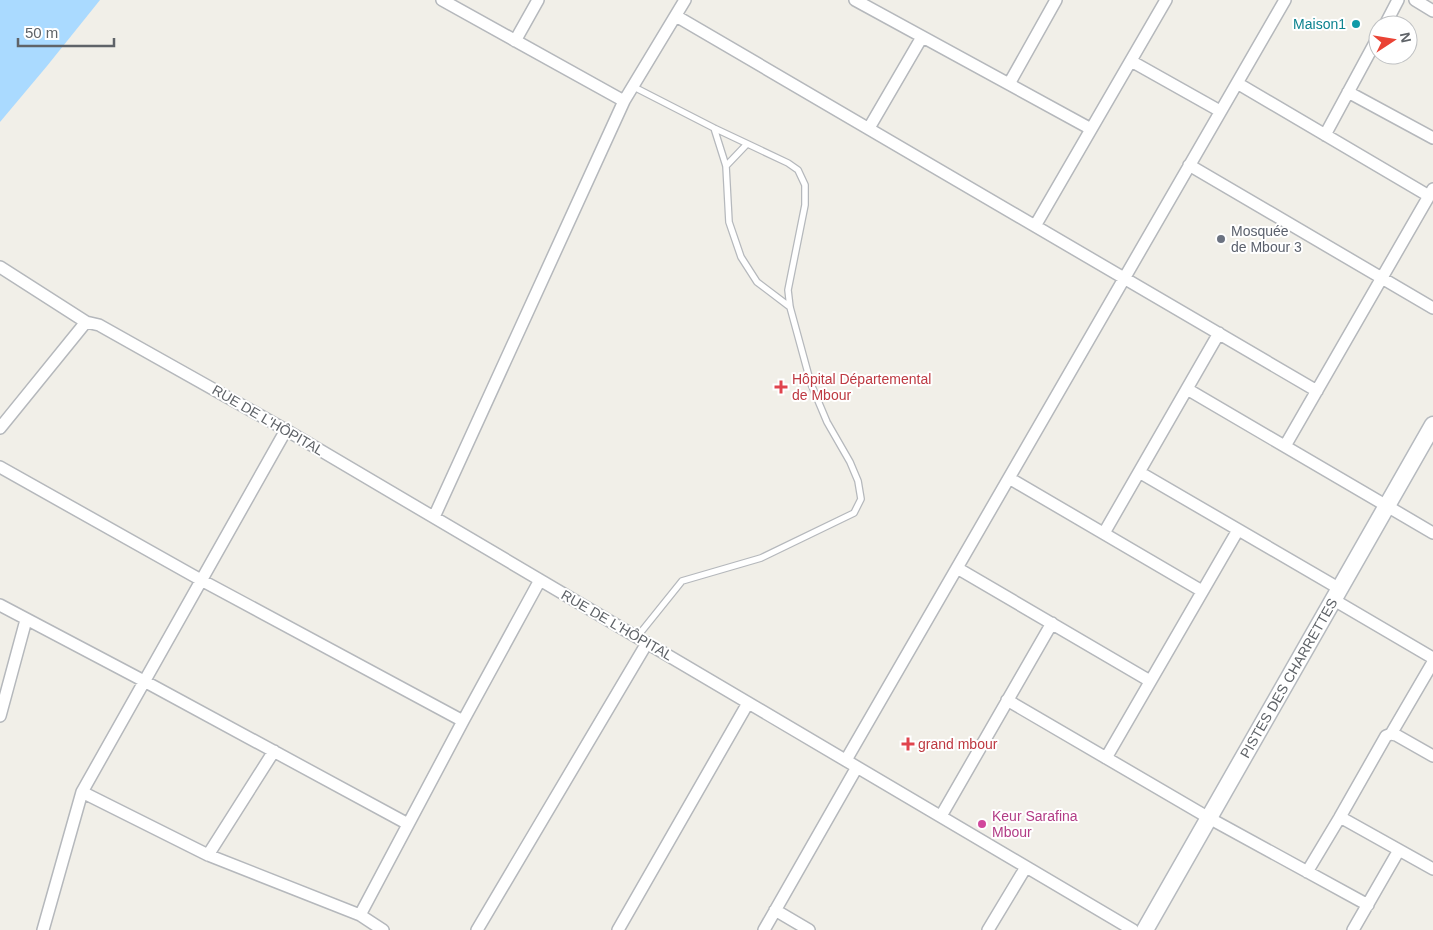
<svg xmlns="http://www.w3.org/2000/svg" width="1433" height="930" viewBox="0 0 1433 930" font-family="Arial,sans-serif">
<style>
.water{fill:#aadaff}
.lines{fill:none;stroke-linecap:round;stroke-linejoin:round}
.lane-casing{stroke:#b5b8bc;stroke-width:8}
.street-casing{stroke:#b5b8bc;stroke-width:14}
.secondary-casing{stroke:#b6babf;stroke-width:19}
.lane{stroke:#fff;stroke-width:5.5}
.street{stroke:#fff;stroke-width:11}
.secondary{stroke:#fff;stroke-width:16}
.culture-dot{fill:#0f9aa8;stroke:#fff;stroke-width:2}
.worship-dot{fill:#6b7280;stroke:#fff;stroke-width:2}
.health-dot{fill:#e0444e;stroke:#fff;stroke-width:2}
.hotel-dot{fill:#d1479c;stroke:#fff;stroke-width:2}
.labels{text-anchor:middle;stroke-width:4;stroke-linejoin:round;paint-order:stroke}
.culture-label{font-size:14px;fill:#0d838f;stroke:#fff;text-anchor:end}
.worship-label{font-size:14px;fill:#5b616d;stroke:#fff;text-anchor:start}
.health-label{font-size:14px;fill:#be3a42;stroke:#fff;text-anchor:start}
.street-label{font-size:14px;fill:#5f6368;stroke:#fff}
.hotel-label{font-size:14px;fill:#b23c85;stroke:#fff;text-anchor:start}
</style>
<rect width="100%" height="100%" fill="#f1efe8"/>
<!-- water -->
<path class="water" d="M0 0H100L47 66 0 122Z"/>
<g class="lines">
<defs>
<path id="lane" d="M632 86 714 128 788 163 798 170 805 185V205L788 290 790 307 811 384 827 422 850 462 858 481 861 499 854 513 761 558 682 581 637 637
M714 128 726 166 729 222 741 257 757 282 790 307
M726 166 747 144"/>
<path id="street" d="M442 0 624 101
M855 0 1091 129
M1415 0 1433 11
M676 16 1317 391
M1385 25 1398 0
M515 41 538 0
M1131 61 1220 111
M1237 83 1429 196
M1009 84 1056 0
M1348 92 1433 138
M869 128 922 37
M1325 135 1378 37
M1189 165 1433 308
M1035 226 1166 0
M0 267 86 322
M1187 389 1433 533
M0 428 86 322 99 325 286 430 1133 930
M1285 446 1433 189
M0 467 201 580 463 721
M1139 472 1340 589
M1009 478 1202 591
M434 517 624 101 685 0
M1104 533 1219 333
M957 568 1150 681
M1334 600 1433 658
M0 605 144 681 408 824
M1007 700 1209 818 1368 905
M0 716 26 620
M1391 734 1396 735 1433 756
M1106 758 1238 530
M846 760 1285 0
M82 792 208 855 360 915 383 930
M941 816 1052 623
M1340 817 1433 869
M208 855 274 751
M1307 872 1340 817 1386 736 1391 734 1433 662
M775 910 809 930
M360 915 463 721 540 580
M43 930 82 792 286 430
M477 930 647 643
M618 930 748 703
M764 930 857 767
M988 930 1026 867
M1353 930 1399 850"/>
<g id="secondary">
<path id="s1" d="M1145 930 1433 425"/>
</g>
</defs>
<!-- lane casing -->
<use href="#lane" class="lane-casing"/>
<!-- street casing -->
<use href="#street" class="street-casing"/>
<!-- secondary casing -->
<use href="#secondary" class="secondary-casing"/>
<!-- lane -->
<use href="#lane" class="lane"/>
<!-- street -->
<use href="#street" class="street"/>
<!-- secondary -->
<use href="#secondary" class="secondary"/>
</g>
<!-- markers -->
<circle class="culture-dot" cx="1356" cy="24" r="5"/>
<circle class="worship-dot" cx="1221" cy="239" r="5"/>
<g class="health-dot">
<path d="M778.5 379.5h5v5h5v5h-5v5h-5v-5h-5v-5h5z"/>
<path d="M905.5 736.5h5v5h5v5h-5v5h-5v-5h-5v-5h5z"/>
</g>
<circle class="hotel-dot" cx="982" cy="824" r="5"/>
<g class="labels">
<!-- culture labels -->
<g class="culture-label">
<text x="1346" y="29">Maison1</text>
</g>
<!-- worship labels -->
<g class="worship-label">
<text x="1231" y="236">Mosquée<tspan x="1231" dy="16">de Mbour 3</tspan></text>
</g>
<!-- health labels -->
<g class="health-label">
<text x="792" y="384">Hôpital Départemental<tspan x="792" dy="16">de Mbour</tspan></text>
<text x="918" y="749">grand mbour</text>
</g>
<!-- street labels -->
<g class="street-label">
<text transform="translate(268 420) rotate(30)" y="5">RUE DE L'HÔPITAL</text>
<text transform="translate(617 625) rotate(30)" y="5">RUE DE L'HÔPITAL</text>
<text dy="5" stroke="none"><textPath href="#s1" startOffset="290">PISTES DES CHARRETTES</textPath></text>
</g>
<!-- hotel labels -->
<g class="hotel-label">
<text x="992" y="821">Keur Sarafina<tspan x="992" dy="16">Mbour</tspan></text>
</g>
</g>
<!-- north arrow -->
<g transform="translate(1393 40) rotate(78)"><circle r="24" fill="#ffffff" stroke="#bfc1c3"/>
<path d="M0-4L9 19L0 12L-9 19Z" fill="#ea4335"/>
<text y="-8" font-size="14" font-weight="bold" text-anchor="middle" fill="#5f6368">N</text>
</g>
<!-- scale -->
<path d="M18 38v8h96v-8" fill="none" stroke="#5f6368" stroke-width="2.5"/>
<text x="25" y="38" font-size="15" fill="#5f6368" stroke="#ffffff" stroke-width="4" paint-order="stroke">50 m</text>
</svg>
